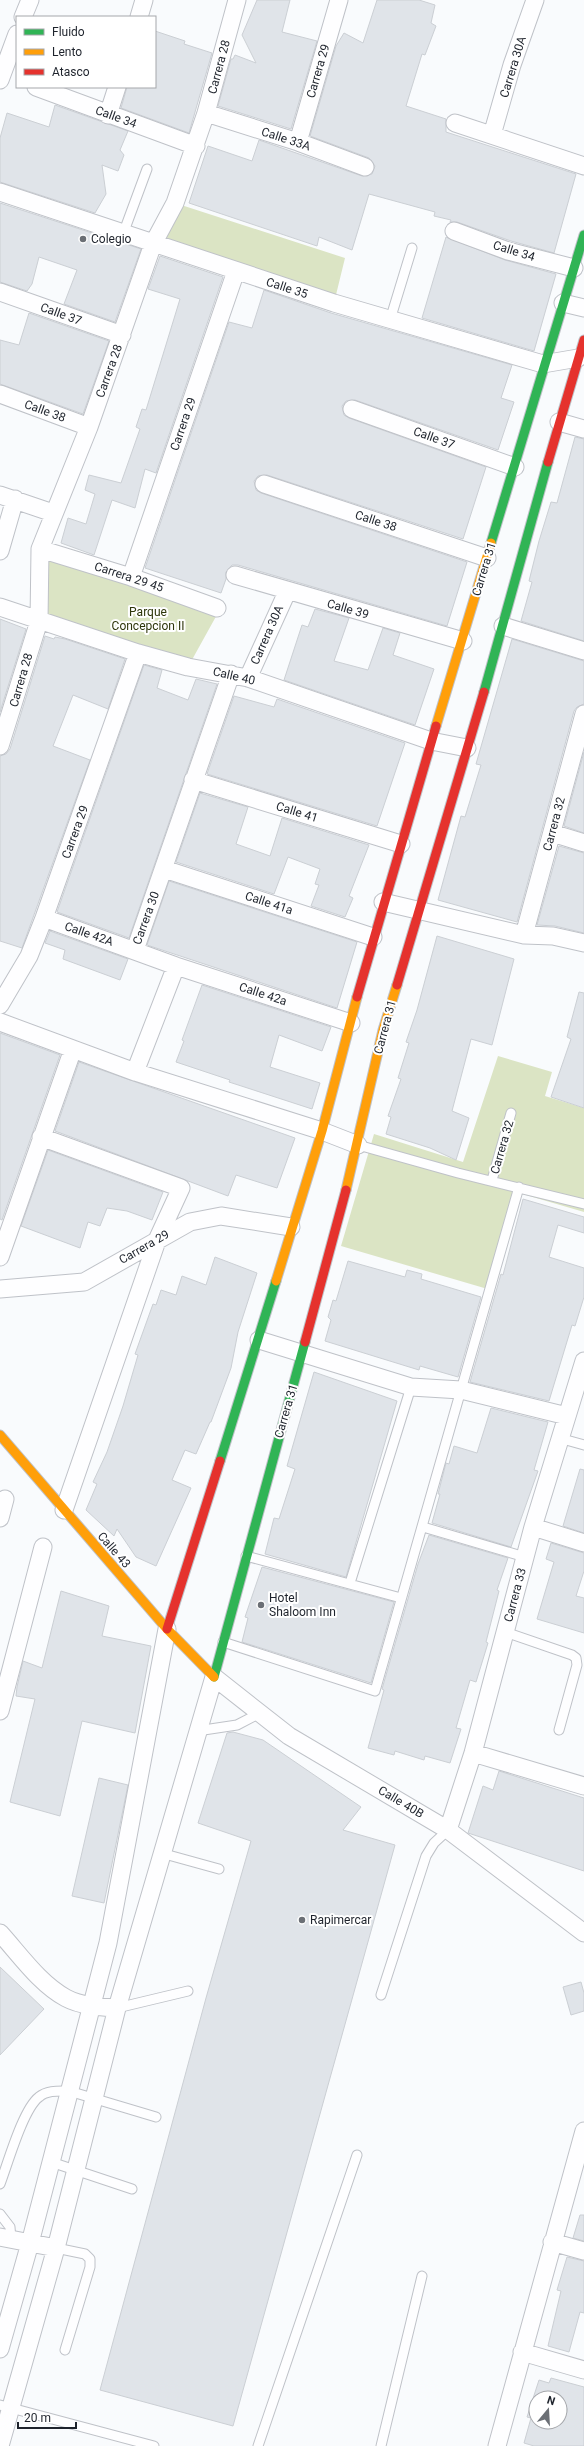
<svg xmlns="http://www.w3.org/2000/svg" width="584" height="2446" viewBox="0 0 584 2446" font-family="Roboto,sans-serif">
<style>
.green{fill:#dbe4c4}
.building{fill:#e0e4e9;stroke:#cbcfd4;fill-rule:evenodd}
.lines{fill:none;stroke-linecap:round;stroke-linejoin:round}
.lane-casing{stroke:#bfc2c8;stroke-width:11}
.street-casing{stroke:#bfc2c8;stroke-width:19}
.fast-casing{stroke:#bfc2c8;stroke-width:11}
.slow-casing{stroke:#bfc2c8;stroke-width:11}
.jam-casing{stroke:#bfc2c8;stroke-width:11}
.lane{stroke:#fefeff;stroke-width:9}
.street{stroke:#fefeff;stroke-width:17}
.fast{stroke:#30b455;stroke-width:9}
.slow{stroke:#ff9f0a;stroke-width:9}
.jam{stroke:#e5322d;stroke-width:9}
.poi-dot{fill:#6b6f75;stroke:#fff;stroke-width:1.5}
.labels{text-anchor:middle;stroke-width:4;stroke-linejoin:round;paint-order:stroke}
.street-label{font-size:12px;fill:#1e232c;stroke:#fff}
.poi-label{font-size:12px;fill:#1e232c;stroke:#fff;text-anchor:start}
.park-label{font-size:12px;fill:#2e360b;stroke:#fff}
</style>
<rect width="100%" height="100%" fill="#f9fbfd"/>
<!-- green -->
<path class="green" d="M175 203 345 258 334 303 153 244Z
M40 550 224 602 188 667 42 623Z
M498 1056 552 1072 545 1096 584 1108V1212L519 1193 491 1290 341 1246 374 1134 463 1162Z"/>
<!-- building -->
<path class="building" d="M257 0H290L282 32 317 41 291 129 218 106 231 59H233L235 55 256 63 242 35Z
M377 0H419L435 5 431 23 436 26 425 55 422 54 406 106 446 119V132L576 174 554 253 511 241 457 222H450L451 220 434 216 435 212 369 194 352 250 319 237 317 246 189 203 208 146 252 161 259 140 362 176 372 174 375 166 369 158 310 136 336 46 344 33 363 43Z
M155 31 185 41 184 44 212 53 189 133 121 108 127 87H155Z
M55 105 128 131 120 150 124 155 118 171 102 165 106 194 95 213 0 182V138L7 113 49 127Z
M0 203 141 249 115 322 64 304 77 270 39 257 32 284 27 291 0 282Z
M446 237 505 260 556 274 534 351 422 318Z
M160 256 223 277 156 473 145 469 135 508 112 500 94 555 61 543 68 518 86 524 95 494 85 490 89 475 121 483 140 429 136 427 142 409 146 410 180 299 148 289Z
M264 290 331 313 512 365 501 398 514 402 498 450 355 400 346 401 342 406 344 415 349 418 486 467 463 539 267 475 258 476 254 481 256 490 261 493 467 562 447 626 238 565H232L226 572V579L221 593 145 568 229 322 252 328Z
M29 313 109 341 83 414 0 384V340L19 345Z
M575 437 584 439V641L521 621 532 582 529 581 539 541 551 502 557 503Z
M315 609 349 618 334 661 368 670 383 628 400 633 393 655 434 669 415 725 284 680 302 625 308 627Z
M0 619 26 629 0 712Z
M45 636 54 639 55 637 65 639 125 659 108 709 73 695 53 746 90 760 22 948 0 941V756L6 754 10 749Z
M512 639 584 661V704L577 707 574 711 517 922 438 900 461 816 465 817 481 765 476 764Z
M144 665 162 670 157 688 188 700 196 679 217 684 129 938 57 912Z
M234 696 274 707 277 699 405 743 377 826 207 774Z
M584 752V833L564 826Z
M200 793 248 807 236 844 270 856 282 818 369 845 349 896 353 898 345 917 311 906 319 885 315 884 320 869 288 857 274 894 176 862Z
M559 846 584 853V933L555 926 537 925Z
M169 881 357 942 337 1008 147 945Z
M50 931 128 959 120 980 63 959 65 950 45 943Z
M437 936 514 959 492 1045 471 1039 452 1111 469 1118 456 1160 430 1148 386 1134 391 1117 388 1116 401 1079 398 1078 409 1043 406 1042 417 1010Z
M202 985 331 1027 322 1051 279 1035 270 1067 320 1083 312 1109 229 1082 230 1080 176 1062 184 1041 182 1040Z
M579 992 584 993V1108L551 1097 571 1039 567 1037Z
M0 1033 60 1055 2 1220 0 1219Z
M79 1062 295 1138 277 1188 236 1175 228 1196 55 1131Z
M48 1150 163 1192 152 1220 127 1211 107 1208 100 1226 88 1222 80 1248 21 1226Z
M523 1199 584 1217V1233L558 1225 549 1257 584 1268V1297L575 1326 572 1325 549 1401 470 1382 501 1274 503 1275Z
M215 1257 257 1273 238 1332 231 1368 211 1422H210L196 1454 185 1450 172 1480 191 1488 156 1566 136 1557 117 1529 114 1536 86 1510 97 1484 93 1482 107 1452 123 1406 138 1355 135 1354 153 1304 156 1305 161 1290 176 1295 182 1276 206 1285Z
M348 1261 405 1277 407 1270 422 1274 421 1279 481 1297 458 1377 420 1366 419 1370 325 1341 331 1320 328 1317 333 1300 336 1301Z
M314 1372 397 1401 346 1577 265 1554 274 1518 279 1519 295 1469 287 1466Z
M491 1408 548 1422 534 1470 538 1471 511 1547 432 1523 440 1494H438L446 1463 449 1464 454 1446 477 1453Z
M580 1469 584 1470V1533L563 1526Z
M429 1535 508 1558 497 1590 499 1591 486 1642 488 1643 476 1682 470 1680 456 1728 461 1729 450 1763 425 1756 424 1760 395 1751 394 1755 368 1748 384 1690 382 1689 418 1564Z
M551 1543 584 1553V1571L576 1596 584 1598V1633L537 1619 554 1562 546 1559Z
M262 1567 394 1602 371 1683 242 1642 248 1618 245 1617Z
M61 1591 109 1606 102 1636 151 1646 135 1733 82 1721 60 1816 10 1802 35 1699 16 1696 17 1687 23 1661 42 1668Z
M233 1732 263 1740 361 1807 343 1830 395 1845 233 2426 100 2390 206 1998 251 1841 198 1823 227 1733Z
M499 1771 584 1798V1871L468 1833 483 1786 493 1790Z
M99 1778 128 1785 104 1903 72 1896Z
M0 1967 44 2009 0 2055Z
M581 1982 584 1993V2011L571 2015 563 1987Z
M580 2215H584V2241L573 2238Z
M567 2257 584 2261V2313L580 2312 569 2352 548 2346 561 2291 557 2290Z
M551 2378 584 2387V2446H534L524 2443 531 2418 527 2417 539 2380 549 2383ZM536 2398H560V2422H536Z"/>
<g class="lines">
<defs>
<path id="lane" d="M123 234 147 169
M390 320 412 248
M358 1145 458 1173 584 1204
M492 1180 511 1113
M559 1438 584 1445
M423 1527 525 1557
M246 1556 401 1598
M350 1583 411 1387
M505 1632 572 1655 576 1658 577 1665 559 1730
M223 1642 375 1691 519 1187
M197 1731 237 1725 260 1713
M161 1853 219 1869
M381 1995 426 1856 434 1843 448 1830
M117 2008 188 1991
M51 2162 132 2189
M0 2184C8 2163 23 2109 39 2097 47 2090 59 2091 69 2091L156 2117
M0 2214 10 2227 11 2239
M56 2248 85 2254 90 2259V2267L65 2350
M0 2405 154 2446
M258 2446 357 2155
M381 2446 422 2276"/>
<path id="street" d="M23 17 30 0
M139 17 144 0
M0 80 17 34
M36 87 196 146
M206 113 298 142 365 167
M108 115 117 87
M455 123 584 166
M492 135 512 65 535 0
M298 142 339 0
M0 192 334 303 543 364 578 358
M454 231 508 251 574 268
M0 292 122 335
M563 303 584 308
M0 394 89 427
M352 409 515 467
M559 422 584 429
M264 484 487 558
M0 495 53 513
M40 549 131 577 217 608
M0 551 15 499
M235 575 463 641
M131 577 236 271
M0 607 138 653 188 667 248 678 431 741 467 748
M503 626 584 651
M248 678 287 592
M0 746 39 621 40 549 89 427 153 244 175 203 206 113 237 0
M193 780 401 844
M552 833 584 843
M164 869 373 937
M383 902 524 935 553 936 584 943
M44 918 176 966 351 1023
M524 935 584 714
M135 950 231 674
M0 1005 29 956 44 918 138 653
M0 1022 135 1072 322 1131 358 1145
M135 1072 176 966
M41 1137 181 1188 158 1238 64 1510
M0 1257 73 1049
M0 1289 84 1282 190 1222 221 1216 291 1227
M259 1340 411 1387 461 1390 567 1416
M0 1518 5 1499
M533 1527 584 1543
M0 1711 43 1547
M473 1753 584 1786
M448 1830 473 1753 533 1527 584 1361
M0 1933C20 1955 40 1984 66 1998 81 2006 100 2007 117 2008
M0 2237 56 2248
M552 2242 584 2251
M0 2349 30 2243 108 1943 167 1629
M522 2352 584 2370
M0 2446 56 2248 117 2008 214 1677 289 1736 448 1830 584 1933
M497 2446 584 2131"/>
<path id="fast" d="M491 543 584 235
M484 692 548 462
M220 1461 276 1281
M214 1677 305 1342"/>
<path id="slow" d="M436 726 491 543
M346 1190 383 1030 397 985
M276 1281 322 1131 357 997
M0 1435 167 1629 214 1677"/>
<path id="jam" d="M548 462 584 340
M397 985 484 692
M357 997 436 726
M305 1342 346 1190
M167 1629 220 1461"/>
</defs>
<!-- lane casing -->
<use href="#lane" class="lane-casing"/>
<!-- street casing -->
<use href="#street" class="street-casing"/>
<!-- fast casing -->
<use href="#fast" class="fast-casing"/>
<!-- slow casing -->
<use href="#slow" class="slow-casing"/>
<!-- jam casing -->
<use href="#jam" class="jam-casing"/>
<!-- lane -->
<use href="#lane" class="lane"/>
<!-- street -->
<use href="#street" class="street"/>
<!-- fast -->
<use href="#fast" class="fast"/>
<!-- slow -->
<use href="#slow" class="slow"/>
<!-- jam -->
<use href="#jam" class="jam"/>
</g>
<!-- markers -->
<g class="poi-dot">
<circle cx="83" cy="239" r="4"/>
<circle cx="261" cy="1605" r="4"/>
<circle cx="302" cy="1920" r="4"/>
</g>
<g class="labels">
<!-- street labels -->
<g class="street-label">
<text transform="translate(219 67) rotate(-75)" y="4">Carrera 28</text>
<text transform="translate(513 67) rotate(-73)" y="4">Carrera 30A</text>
<text transform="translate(318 71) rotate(-74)" y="4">Carrera 29</text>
<text transform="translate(116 117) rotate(20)" y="4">Calle 34</text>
<text transform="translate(286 139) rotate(18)" y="4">Calle 33A</text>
<text transform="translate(514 251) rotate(17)" y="4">Calle 34</text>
<text transform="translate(287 288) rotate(18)" y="4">Calle 35</text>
<text transform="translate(61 314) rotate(20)" y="4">Calle 37</text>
<text transform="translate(109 371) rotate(-70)" y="4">Carrera 28</text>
<text transform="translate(45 411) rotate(20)" y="4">Calle 38</text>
<text transform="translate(183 424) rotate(-71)" y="4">Carrera 29</text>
<text transform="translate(434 438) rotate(20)" y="4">Calle 37</text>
<text transform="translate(376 521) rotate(18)" y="4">Calle 38</text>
<text transform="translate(484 569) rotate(-73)" y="4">Carrera 31</text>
<text transform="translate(129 577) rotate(18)" y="4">Carrera 29 45</text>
<text transform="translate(348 609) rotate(16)" y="4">Calle 39</text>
<text transform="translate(267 635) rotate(-66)" y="4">Carrera 30A</text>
<text transform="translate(234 676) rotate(13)" y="4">Calle 40</text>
<text transform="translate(21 680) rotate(-74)" y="4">Carrera 28</text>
<text transform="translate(297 812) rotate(17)" y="4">Calle 41</text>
<text transform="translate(554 824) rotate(-75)" y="4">Carrera 32</text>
<text transform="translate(75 832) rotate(-70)" y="4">Carrera 29</text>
<text transform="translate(269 903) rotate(18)" y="4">Calle 41a</text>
<text transform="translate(146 918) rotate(-70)" y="4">Carrera 30</text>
<text transform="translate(89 934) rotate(19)" y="4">Calle 42A</text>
<text transform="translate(263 994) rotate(18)" y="4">Calle 42a</text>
<text transform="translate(385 1027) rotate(-75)" y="4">Carrera 31</text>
<text transform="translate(502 1147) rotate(-74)" y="4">Carrera 32</text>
<text transform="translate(144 1247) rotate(-30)" y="4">Carrera 29</text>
<text transform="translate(286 1411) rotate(-74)" y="4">Carrera 31</text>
<text transform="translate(114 1550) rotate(49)" y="4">Calle 43</text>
<text transform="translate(515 1595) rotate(-75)" y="4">Carrera 33</text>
<text transform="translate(401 1802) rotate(31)" y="4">Calle 40B</text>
</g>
<!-- poi labels -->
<g class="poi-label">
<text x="91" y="243">Colegio</text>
<text x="269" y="1602">Hotel<tspan x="269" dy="14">Shaloom Inn</tspan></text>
<text x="310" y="1924">Rapimercar</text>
</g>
<!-- park labels -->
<g class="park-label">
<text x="148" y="616">Parque<tspan x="148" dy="14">Concepcion II</tspan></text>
</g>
</g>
<!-- legend -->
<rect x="16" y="16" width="140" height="72" fill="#ffffff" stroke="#a5a7ab"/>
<rect x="24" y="29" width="20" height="6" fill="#30b455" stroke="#a5a7ab"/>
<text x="52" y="36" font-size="12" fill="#1e232c">Fluido</text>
<rect x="24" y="49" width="20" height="6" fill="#ff9f0a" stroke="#a5a7ab"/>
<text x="52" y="56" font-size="12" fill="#1e232c">Lento</text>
<rect x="24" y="69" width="20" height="6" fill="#e5322d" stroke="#a5a7ab"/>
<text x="52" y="76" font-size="12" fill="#1e232c">Atasco</text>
<!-- north arrow -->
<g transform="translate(548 2410) rotate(18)"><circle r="19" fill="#ffffff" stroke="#a5a7ab"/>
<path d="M0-3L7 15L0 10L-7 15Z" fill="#6b6f75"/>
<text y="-6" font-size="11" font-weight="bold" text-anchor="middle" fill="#1e232c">N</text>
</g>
<!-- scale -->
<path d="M18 2422v6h58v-6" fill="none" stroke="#1e232c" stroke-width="2"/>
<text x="24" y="2422" font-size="12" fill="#1e232c" stroke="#ffffff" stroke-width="3" paint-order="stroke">20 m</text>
</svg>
